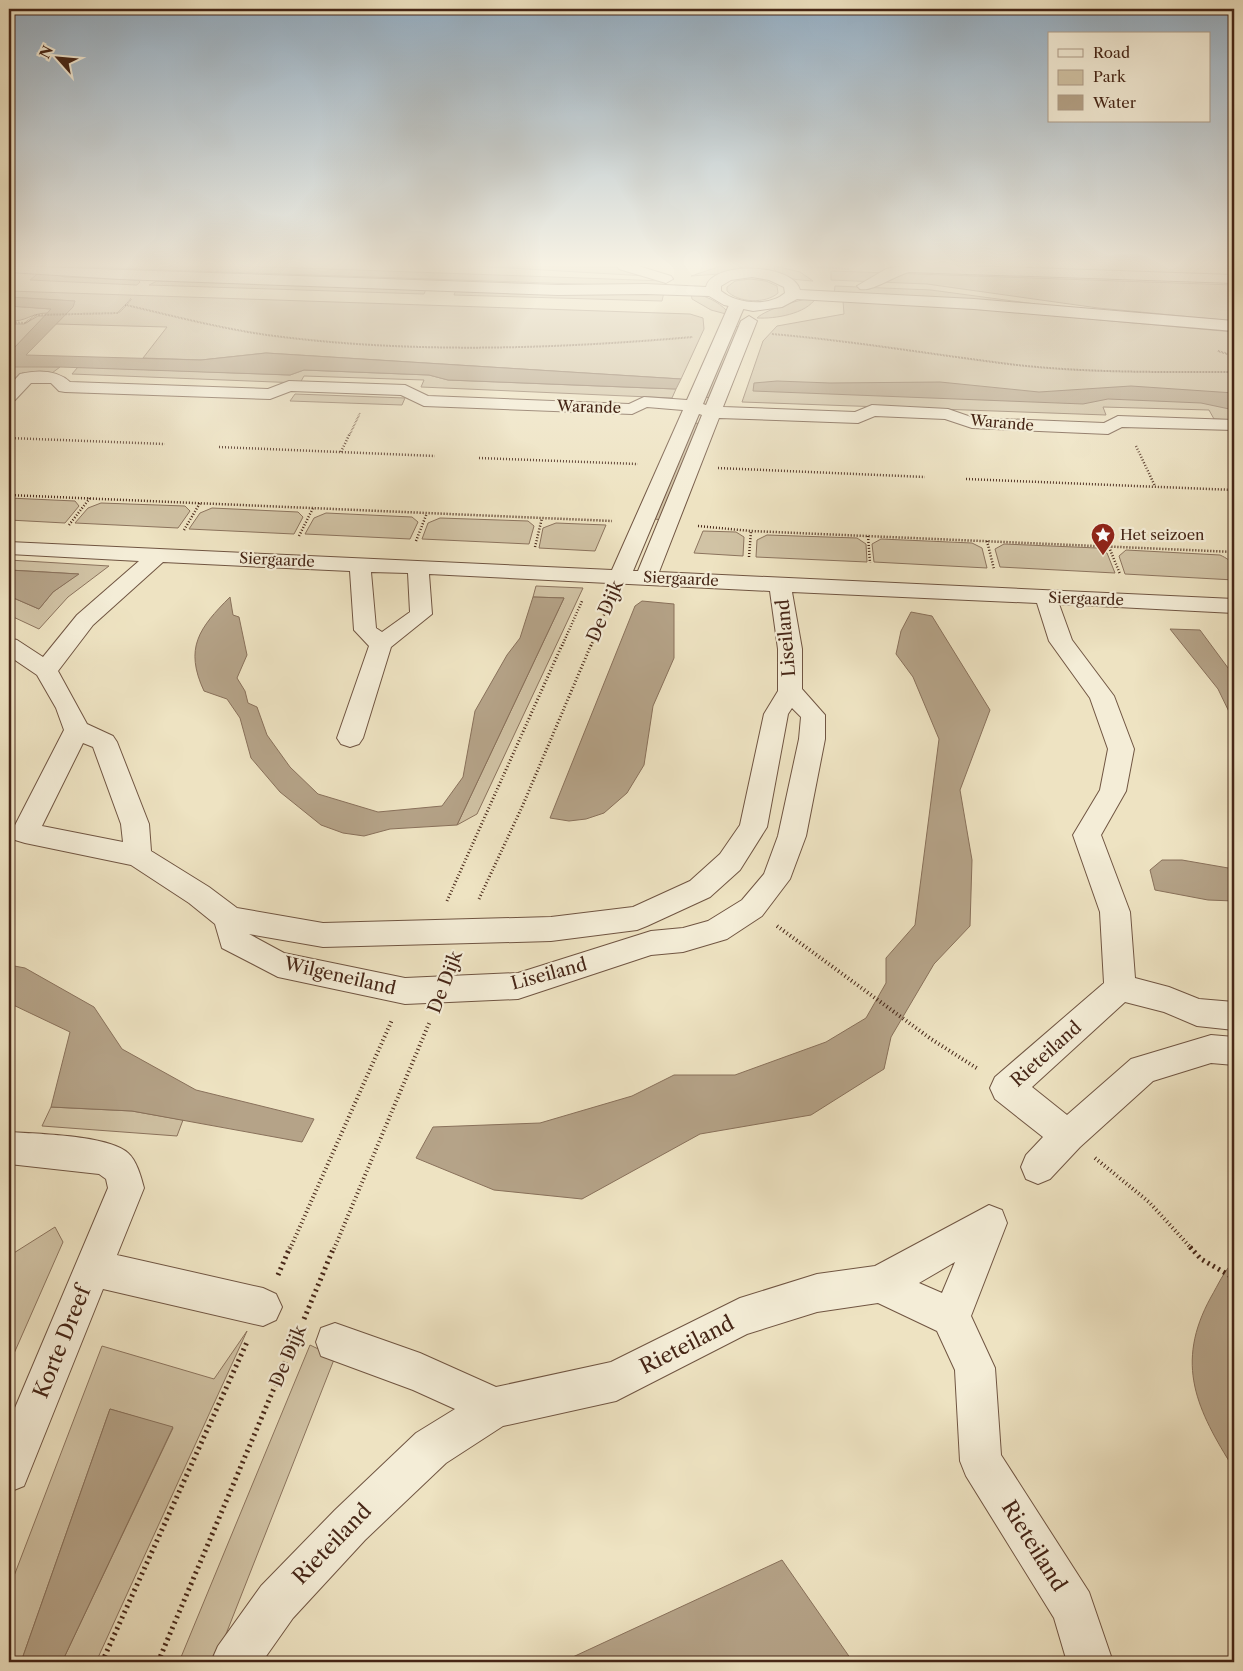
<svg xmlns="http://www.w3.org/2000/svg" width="1243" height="1671" viewBox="0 0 1243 1671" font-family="'Libre Caslon Text',serif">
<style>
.green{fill:#d1c3a5;stroke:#8c745e}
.water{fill:#b5a388;stroke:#89715b}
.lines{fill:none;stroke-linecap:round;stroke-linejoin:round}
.minor-casing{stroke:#705542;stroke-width:2}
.tertiary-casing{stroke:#705542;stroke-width:2}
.path-far4{stroke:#462617;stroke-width:2;stroke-dasharray:0.5 1;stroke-linecap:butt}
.path-far3{stroke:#462617;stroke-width:2.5;stroke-dasharray:1 2;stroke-linecap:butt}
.path-far2{stroke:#462617;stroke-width:3;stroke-dasharray:1 2.5;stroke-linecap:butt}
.path-far1{stroke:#462617;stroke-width:4;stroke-dasharray:1 3;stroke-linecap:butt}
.path{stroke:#462617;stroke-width:5;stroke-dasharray:2 4;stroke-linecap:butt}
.minor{fill:#f4edd7;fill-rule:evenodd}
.tertiary{fill:#f4edd7;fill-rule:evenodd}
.labels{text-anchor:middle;stroke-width:4.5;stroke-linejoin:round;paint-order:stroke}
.far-street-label{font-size:15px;fill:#462617;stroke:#f4edd7}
.far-poi-label{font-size:15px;fill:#462617;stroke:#f4edd7;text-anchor:start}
.street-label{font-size:18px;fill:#462617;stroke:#f4edd7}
.near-street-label{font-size:21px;fill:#462617;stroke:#f4edd7}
</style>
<rect width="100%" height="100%" fill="#eee3c2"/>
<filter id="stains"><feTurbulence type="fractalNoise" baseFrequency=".004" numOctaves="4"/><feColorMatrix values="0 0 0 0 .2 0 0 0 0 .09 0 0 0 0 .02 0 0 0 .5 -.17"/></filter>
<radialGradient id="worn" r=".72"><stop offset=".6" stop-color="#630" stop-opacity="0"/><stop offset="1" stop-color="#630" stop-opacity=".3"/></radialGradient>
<!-- green -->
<path class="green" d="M47 266H245L665 281V287Z
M475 266 618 267 647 276Z
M721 266H747L719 274 691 276Z
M775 266 800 272 813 281C800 280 783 280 774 269Z
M41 271 65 277 138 280 140 282 137 285 30 280Z
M831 271 1234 285V321L1098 308 927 284 831 280Z
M750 279 766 281 777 286 778 293C766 304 738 303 727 291V287L735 281Z
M157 281 426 289 424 294 149 285Z
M835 286 931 290 1035 304 834 294Z
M456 290 664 292 662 301 454 295Z
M9 291 690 314 703 318 704 329 681 379 266 353 201 360 143 358 167 327 56 324 75 301 9 297Z
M691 293C704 295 718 301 727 311L726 314 711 310 692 299Z
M816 298C806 314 775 319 757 318 766 309 803 298 816 298Z
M843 301 1001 311 1234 332V420L1214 419 1209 410 1103 407 1106 415 742 402 763 341 777 326 844 314Z
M9 306 52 309 48 313C30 313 27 322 9 321Z
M38 316H45L15 347 9 349V324H24Z
M734 326 741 327 710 398 705 397Z
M19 366 60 367 52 373H22L9 386V367Z
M78 367 290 375 304 370 429 375 448 380 676 389 672 398 421 387 424 380 304 376 300 383 72 374Z
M295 394 405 398 402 405 290 401Z
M697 423 700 425 662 520 655 519 694 424Z
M9 498 75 501 79 506 65 523 9 520Z
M101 503 185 506 190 511 178 528 75 523 88 508Z
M212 508 298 512 303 517 294 534 189 529 200 513Z
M326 513 412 517 418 522 410 539 305 534 314 518Z
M440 518 528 521 534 526 529 544 422 539 428 523Z
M556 523 606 525 595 551 539 548 543 528Z
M703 531 736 532 744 537 743 556 694 553Z
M767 535 857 538 866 544 867 562 756 557 757 540Z
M881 539 972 543 982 548 987 568 874 562 872 544Z
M1004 544 1097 548 1107 553 1115 573 1000 567 995 549Z
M1126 550 1220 555C1233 561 1234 565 1234 580L1125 574 1119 556Z
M9 560 109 566 68 597 39 629 9 615V596L39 609 53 592 78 574 9 570Z
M536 586 583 588 477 814 457 825 564 598 533 597Z
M51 1107 132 1111 183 1120 177 1136 42 1126Z
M55 1227 63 1242 12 1358H9V1256Z
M247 1331 96 1662H62L173 1428 110 1409 21 1662H9V1589L102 1346 214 1379Z
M310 1345 335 1357 215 1662H179Z"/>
<!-- water -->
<path class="water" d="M9 297 75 301 73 307 26 355 201 360 266 353 681 379 676 389 448 380 429 375 304 370 290 375 60 367H9V349L15 347 51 309 9 306Z
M777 381 830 383 940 382 1039 392 1131 386 1234 393V410L1201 403 1108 399 1083 404 753 391 754 383Z
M9 570 79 574 53 592 39 609 9 596Z
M230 597 233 615 239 617 247 655 237 678 245 691 248 703 257 707 267 735 290 767 318 794 378 812 442 806 463 777 475 711 507 655 520 638 533 597 564 598 457 825 390 829 364 836 343 833 321 825 280 792 251 758 240 718 227 699 204 691C184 648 199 628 230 597Z
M642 601 674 604V658L653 706 644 765 627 793 604 813 586 819 569 821 550 818 635 606Z
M911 612 932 616 990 710 960 790 972 860 970 926 934 964 891 1037 884 1069 811 1115 700 1134 582 1199 494 1190 416 1158 433 1127 540 1123 632 1096 674 1075H735L826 1042 866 1018 886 983V958L915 925 939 739 913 677 896 654 901 631Z
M1170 629 1200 630 1234 676V722L1218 689Z
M1162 860H1182L1234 869V901L1208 900 1155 890 1150 870Z
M9 965 25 968 94 1007 122 1049 196 1090 314 1119 302 1142 132 1111 51 1107 70 1032 9 1003Z
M1234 1261V1469C1197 1410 1174 1364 1211 1297 1218 1285 1224 1271 1234 1261Z
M110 1409 173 1427 62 1662H21Z
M782 1560 853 1662H562Z"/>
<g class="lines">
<defs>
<path id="minor" d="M617 266H638L671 276 673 279 666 283 619 269Z
M900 266H971L1234 275V283L909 272C894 276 872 292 860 289L857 286 886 269Z
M737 300 745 305 703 404 706 405 741 321 749 316 757 321 723 407 855 412 872 405 948 409 974 418 1104 423 1118 416 1234 420V430L1122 427 1108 434 972 428 945 419 875 416 858 423 719 418 659 572 1234 599V613L1059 604 1072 640 1114 696 1134 749 1126 791 1101 835 1130 912 1135 978 1169 987 1199 999 1234 1002V1030L1197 1026 1164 1012 1125 1002 1032 1087 1067 1115 1131 1059 1211 1035 1234 1037V1065L1211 1063 1153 1081 1080 1147 1050 1179 1038 1184 1026 1179 1021 1167 1026 1155 1043 1137 995 1099 990 1088 995 1077 1104 983 1100 912 1073 835 1100 790 1108 749 1090 698 1049 641 1037 603 792 592 802 649V689L825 715V739L806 836 790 879 762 916 727 939 683 952 651 955 518 999 405 1004 278 977 222 948 215 924 189 903 131 865 25 843 15 840 11 833 64 730 56 708 37 675 9 656V638L17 640 43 657 77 615 139 561 9 554V542L612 570 683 410 647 407 632 414 424 406 401 395 291 391 270 399 65 392 59 391 51 383H31L15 400 9 401V386L20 374C37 370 57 370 70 382L268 389 289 381 405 385 428 396 629 404 644 397 687 400 729 305ZM699 414 702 415 638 571H633ZM163 562 350 571 354 630 369 646 337 738 341 744 350 747 359 744 363 738 391 647 432 614 429 574 770 591 778 649V691L764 714 740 825 720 854 690 881 633 907 551 917 323 923 237 908 209 887 151 851 149 824 117 742 113 736 87 724 58 671 93 625ZM371 572 408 573 410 612 382 632 376 628ZM792 708 801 717 799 739 778 836 764 874 742 900 708 921 683 928 651 931 518 973 405 978 284 953 249 934 323 947 551 941 637 930 647 926 710 897 740 870 767 827 788 714ZM83 743 93 747 121 824 123 842 42 826Z
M9 1132C37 1134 108 1135 128 1153 137 1161 141 1177 144 1188L117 1255 263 1288 276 1294 282 1307 276 1320 263 1326 103 1289 24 1486 9 1492V1422L108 1188 106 1179 99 1174 9 1164Z
M989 1205 1002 1210 1007 1223 971 1316 995 1368 1001 1455 1089 1592 1113 1662H1067L1054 1618 966 1476 960 1461 955 1370 937 1331 878 1303 817 1312 747 1334 616 1401 503 1426 446 1463 365 1540 293 1618 262 1662H211L218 1646 261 1586 335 1510 416 1433 455 1409 413 1390 321 1356 316 1342 321 1328 335 1323 420 1353 496 1387 611 1362 740 1298 817 1274 875 1266ZM955 1262 942 1293 919 1283Z"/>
<path id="tertiary" d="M9 266 558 285 646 284 706 287C712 261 793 263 800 290L974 299 1234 321V331L974 309 797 299 782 307 753 311 724 305 709 296 646 294 558 295 120 279 9 272ZM752 277 769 280 784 287 785 293C769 307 737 304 721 291V286L731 280Z"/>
</defs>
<!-- minor casing -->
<use href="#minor" class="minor-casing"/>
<!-- tertiary casing -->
<use href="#tertiary" class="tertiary-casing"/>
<!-- path-far4 -->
<path class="path-far4" d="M805 266 849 269
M131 299 126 305C173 316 219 328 267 335 409 354 551 349 693 337
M9 322 25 323 36 315 118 313 126 305
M772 334C854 341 935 355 1017 365 1089 373 1162 372 1234 372
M1218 351 1234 356
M350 434 360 413"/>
<!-- path-far3 -->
<path class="path-far3" d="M9 438 165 444
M1136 446 1155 486
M219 447 435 456
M341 452 350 433
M479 458 638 464
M718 468 925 477
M966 479 1234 490
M9 495 612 521
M69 525 90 498
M698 526 751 531 1234 552
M184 530 200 503
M299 536 313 508
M868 536 870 563
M416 541 427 513
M987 541 994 569
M535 547 542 518
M1109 547 1120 574
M749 557 751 531
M562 646 582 601
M591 646 609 603"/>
<!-- path-far2 -->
<path class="path-far2" d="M479 899 522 807 591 645
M447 901 562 645"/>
<!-- path-far1 -->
<path class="path-far1" d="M777 926 931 1039 978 1069
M1095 1158 1149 1202 1192 1249
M290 1249 392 1020
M334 1249 430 1021"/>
<!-- path -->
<path class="path" d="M1190 1247 1201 1259 1234 1278
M278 1275 290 1247
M304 1319 334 1247
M102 1662 247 1342
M158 1662 297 1334"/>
<!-- minor -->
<use href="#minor" class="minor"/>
<!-- tertiary -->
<use href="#tertiary" class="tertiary"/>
</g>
<!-- sky -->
<linearGradient id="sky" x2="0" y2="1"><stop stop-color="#93adc2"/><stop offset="0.53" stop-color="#f7f2e4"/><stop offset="1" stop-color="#f7f2e4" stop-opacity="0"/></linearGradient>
<rect width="1243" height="500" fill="url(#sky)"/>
<!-- icons -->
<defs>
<symbol id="sight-pin" viewBox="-11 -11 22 30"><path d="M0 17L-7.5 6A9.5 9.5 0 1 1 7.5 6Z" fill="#8f2418" stroke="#f4edd7"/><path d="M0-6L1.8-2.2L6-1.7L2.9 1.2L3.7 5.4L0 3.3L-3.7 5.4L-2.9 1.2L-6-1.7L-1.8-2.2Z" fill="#fff"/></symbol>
</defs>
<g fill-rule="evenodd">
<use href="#sight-pin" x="1089" y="521" width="28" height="38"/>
</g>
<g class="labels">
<!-- far-street labels -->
<g class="far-street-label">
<text transform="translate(589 407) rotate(2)" y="5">Warande</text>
<text transform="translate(1002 423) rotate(5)" y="5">Warande</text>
<text transform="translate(277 560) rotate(3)" y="5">Siergaarde</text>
<text transform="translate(681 579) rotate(3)" y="5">Siergaarde</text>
<text transform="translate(1086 599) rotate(2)" y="5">Siergaarde</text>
</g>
<!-- far-poi labels -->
<g class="far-poi-label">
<text x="1120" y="540">Het seizoen</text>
</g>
<!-- street labels -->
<g class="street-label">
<text transform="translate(605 611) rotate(-67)" y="6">De Dijk</text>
<text transform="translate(786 638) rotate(-95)" y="6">Liseiland</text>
<text transform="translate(549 974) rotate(-15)" y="6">Liseiland</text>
<text transform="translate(340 976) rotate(13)" y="6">Wilgeneiland</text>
<text transform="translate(445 982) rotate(-69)" y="6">De Dijk</text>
<text transform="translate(1046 1054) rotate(-42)" y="6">Rieteiland</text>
<text transform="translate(288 1356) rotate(-67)" y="6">De Dijk</text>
</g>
<!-- near-street labels -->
<g class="near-street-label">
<text transform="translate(62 1342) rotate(-68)" y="7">Korte Dreef</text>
<text transform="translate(687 1345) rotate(-27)" y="7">Rieteiland</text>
<text transform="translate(332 1544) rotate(-46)" y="7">Rieteiland</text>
<text transform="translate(1034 1546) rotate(58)" y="7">Rieteiland</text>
</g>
</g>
<!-- margin -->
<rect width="1243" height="1671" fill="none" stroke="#eee3c2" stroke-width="30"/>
<rect x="10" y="10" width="1223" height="1651" fill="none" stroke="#462617" stroke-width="2.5"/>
<rect x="15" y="15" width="1213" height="1641" fill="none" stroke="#462617"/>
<!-- legend -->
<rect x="1048" y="32" width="162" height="90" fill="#f4edd7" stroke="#ae9d8a"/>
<rect x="1058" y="49" width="25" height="8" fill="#f4edd7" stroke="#ae9d8a"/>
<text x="1093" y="58" font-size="15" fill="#462617">Road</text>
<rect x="1058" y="70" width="25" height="15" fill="#d1c3a5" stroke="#ae9d8a"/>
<text x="1093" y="82" font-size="15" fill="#462617">Park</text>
<rect x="1058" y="95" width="25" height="15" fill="#b5a388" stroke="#ae9d8a"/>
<text x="1093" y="108" font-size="15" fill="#462617">Water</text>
<!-- north arrow -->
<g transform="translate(58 58) rotate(297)" stroke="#f4edd7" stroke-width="4" paint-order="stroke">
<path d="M0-4L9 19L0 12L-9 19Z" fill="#462617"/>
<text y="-8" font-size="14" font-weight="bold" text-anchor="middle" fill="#462617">N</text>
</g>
<rect width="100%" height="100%" filter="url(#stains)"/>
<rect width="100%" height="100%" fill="url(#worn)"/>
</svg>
